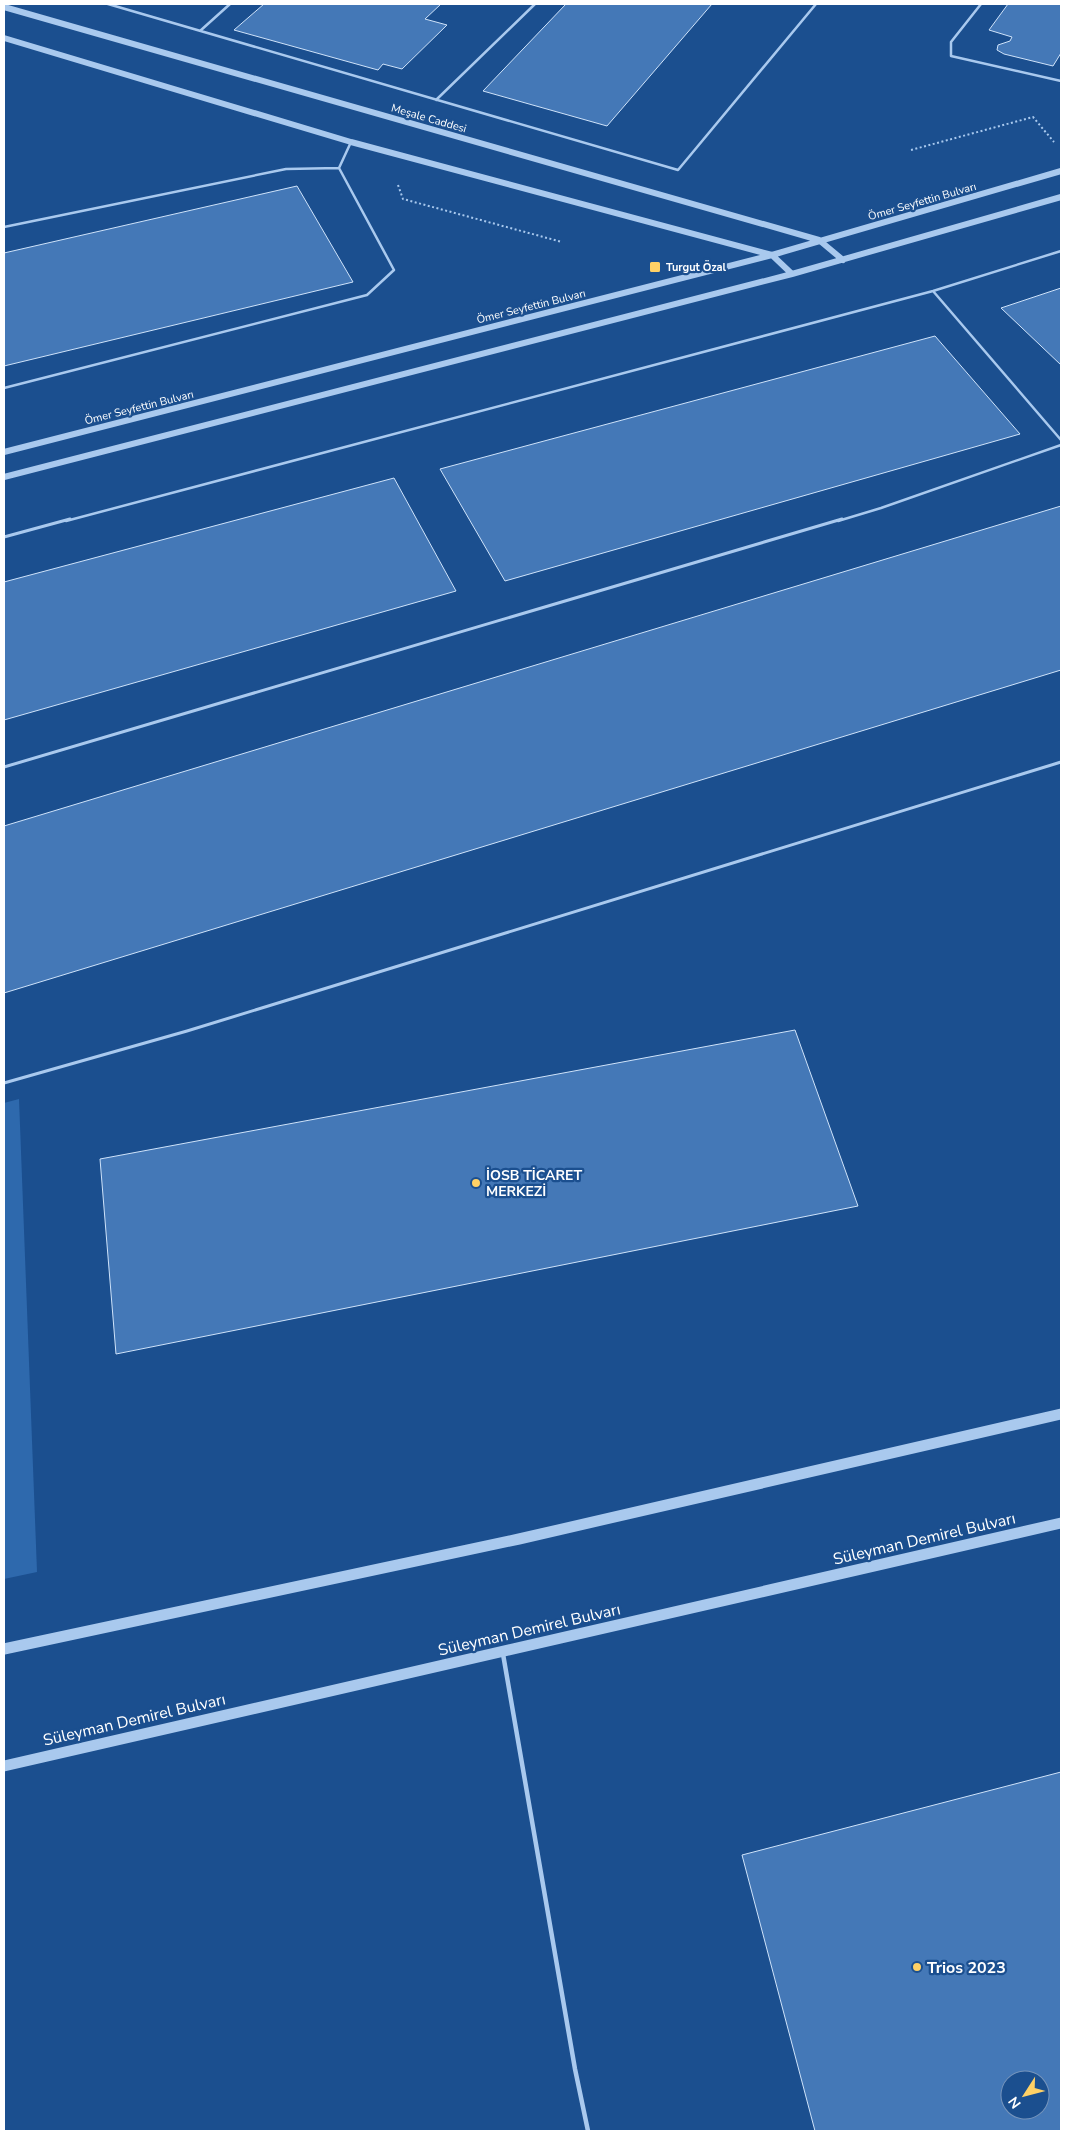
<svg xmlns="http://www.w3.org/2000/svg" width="1065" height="2135" viewBox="0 0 1065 2135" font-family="'Nunito Sans',sans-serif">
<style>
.green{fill:#2e69ad}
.building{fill:#4478b7;stroke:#cfe3fa;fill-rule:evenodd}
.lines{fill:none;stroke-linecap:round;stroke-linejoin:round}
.path{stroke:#a9c9ee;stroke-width:2;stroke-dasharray:2 2.5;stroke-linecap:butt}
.service-far2{stroke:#a9c9ee;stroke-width:2.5}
.service-far1{stroke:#a9c9ee;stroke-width:3}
.service{stroke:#a9c9ee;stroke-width:4.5}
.tertiary-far1{stroke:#a9c9ee;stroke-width:6}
.tertiary{stroke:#a9c9ee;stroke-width:11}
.poi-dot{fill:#ffd166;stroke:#1b4f8f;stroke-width:2}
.labels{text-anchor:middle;stroke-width:4.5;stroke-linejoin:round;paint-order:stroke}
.far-street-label{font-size:11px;fill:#fff;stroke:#1b4f8f}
.far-poi-label{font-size:11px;font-weight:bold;fill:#fff;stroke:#1b4f8f;text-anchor:start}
.poi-label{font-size:14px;font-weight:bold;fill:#fff;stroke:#1b4f8f;text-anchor:start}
.near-street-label{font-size:16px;fill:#fff;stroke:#1b4f8f}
.near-poi-label{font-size:16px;font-weight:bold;fill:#fff;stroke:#1b4f8f;text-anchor:start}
</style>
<rect width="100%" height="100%" fill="#1b4f8f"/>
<!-- green -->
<path class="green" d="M19 1099 37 1572 4 1579V1103Z"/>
<!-- building -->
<path class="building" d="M264 4H441L425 19 447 25 402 69 383 64 378 70 234 30Z
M566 4H712L607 126 483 91Z
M1008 4H1061V53L1053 66 1004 54 997 50 998 45 1010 41 1012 37 989 30Z
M297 186 353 282 4 366V253Z
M1061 288V365L1001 308Z
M935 336 1020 434 505 581 440 469Z
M394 478 456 591 4 720V582Z
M1061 506V670L4 993V826Z
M795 1030 858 1206 116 1354 100 1159Z
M1061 1772V2131H815L742 1855ZM1010 2080H1040V2110H1010Z"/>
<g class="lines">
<!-- path -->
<path class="path" d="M911 150 1033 117 1054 142
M398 185 403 199 562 242"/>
<!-- service-far2 -->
<path class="service-far2" d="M108 4 678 170 816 4
M981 4 951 42V56L1061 81
M200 31 230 4
M436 100 535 4
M4 227 286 169 339 168
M933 291 1061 440
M4 388 367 295 394 270 339 168 351 142
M66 521 933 291 1061 251
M838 521 881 508 1061 445"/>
<!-- service-far1 -->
<path class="service-far1" d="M4 537 70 519
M4 767 842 519
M4 1083 187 1031 1061 762"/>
<!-- service -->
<path class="service" d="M503 1654 575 2069 588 2131"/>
<!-- tertiary-far1 -->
<path class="tertiary-far1" d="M4 7 819 240 843 260
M4 38 351 142 772 255 792 274
M4 452 772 255 1061 171
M4 477 792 274 1061 197"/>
<!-- tertiary -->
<path class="tertiary" d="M4 1649 519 1539 1061 1414
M4 1766 1061 1523"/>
</g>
<!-- markers -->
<g class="poi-dot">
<rect x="649" y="261" width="12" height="12" rx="2.5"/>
<circle cx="476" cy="1183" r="5"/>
<circle cx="917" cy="1967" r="5"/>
</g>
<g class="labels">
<!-- far-street labels -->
<g class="far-street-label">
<text transform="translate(429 118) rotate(16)" y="4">Meşale Caddesi</text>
<text transform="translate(922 201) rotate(-16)" y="4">Ömer Seyfettin Bulvarı</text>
<text transform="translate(531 306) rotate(-14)" y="4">Ömer Seyfettin Bulvarı</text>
<text transform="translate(139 407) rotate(-14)" y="4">Ömer Seyfettin Bulvarı</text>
</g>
<!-- far-poi labels -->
<g class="far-poi-label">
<text x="666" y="271">Turgut Özal</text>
</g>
<!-- poi labels -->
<g class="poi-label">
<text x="486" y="1180">İOSB TİCARET<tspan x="486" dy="16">MERKEZİ</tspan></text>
</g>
<!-- near-street labels -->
<g class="near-street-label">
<text transform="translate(924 1538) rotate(-13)" y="6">Süleyman Demirel Bulvarı</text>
<text transform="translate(529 1629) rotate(-13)" y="6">Süleyman Demirel Bulvarı</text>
<text transform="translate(134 1719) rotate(-13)" y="6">Süleyman Demirel Bulvarı</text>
</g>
<!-- near-poi labels -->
<g class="near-poi-label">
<text x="927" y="1973">Trios 2023</text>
</g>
</g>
<!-- border -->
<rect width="1065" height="2135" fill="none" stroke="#ffffff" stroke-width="10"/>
<!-- north arrow -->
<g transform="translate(1025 2095) rotate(234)"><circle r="24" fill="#1b4f8f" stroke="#7695bc"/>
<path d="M0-4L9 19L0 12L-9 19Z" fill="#ffd166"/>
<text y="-8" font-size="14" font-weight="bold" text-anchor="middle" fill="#ffffff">N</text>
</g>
</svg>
